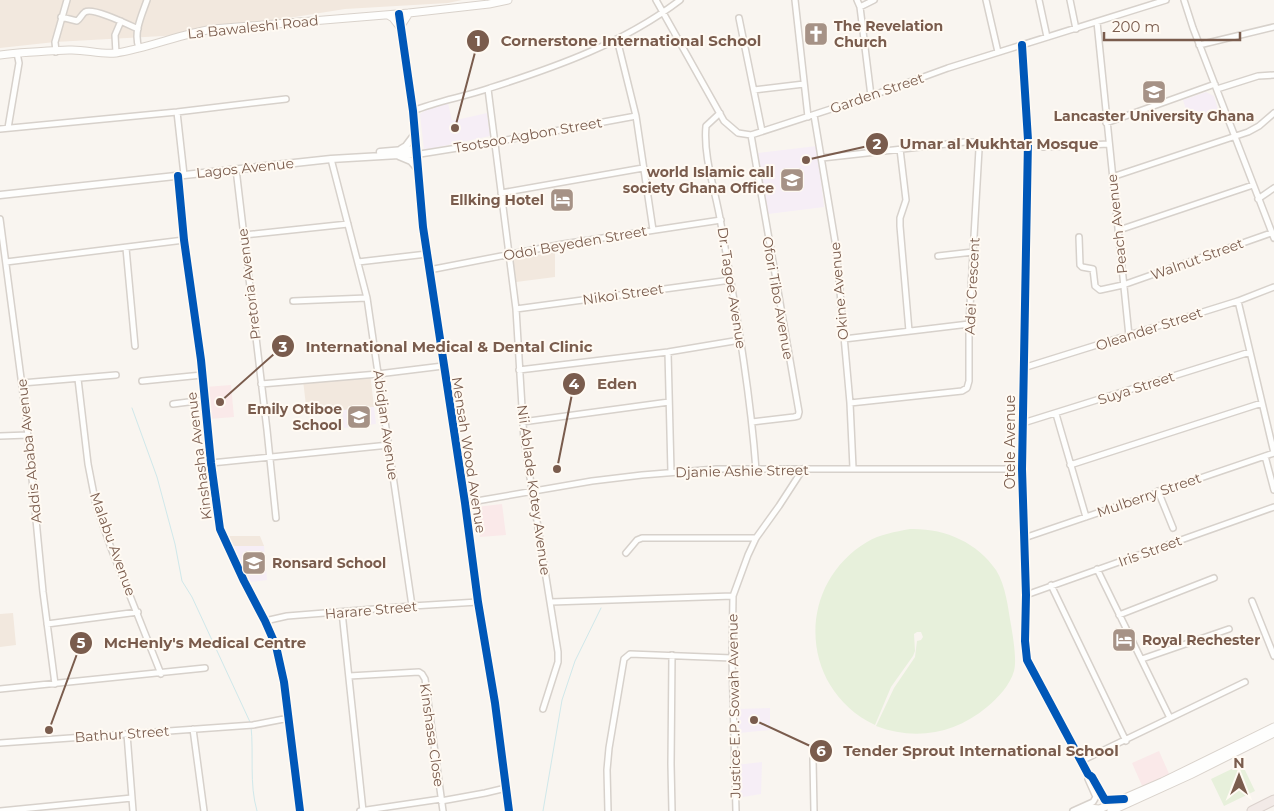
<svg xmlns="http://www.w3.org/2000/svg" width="1274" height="811" viewBox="0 0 1274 811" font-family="Montserrat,sans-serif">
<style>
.residential{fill:#f2e8de}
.education{fill:#f6eef6}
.medical{fill:#fae9e9}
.green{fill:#e7f0db}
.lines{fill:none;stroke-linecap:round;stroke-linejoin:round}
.stream{stroke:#d0e8ea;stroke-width:1}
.minor-casing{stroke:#d7d1cb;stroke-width:8}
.tertiary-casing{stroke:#d7d1cb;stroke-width:9}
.secondary-casing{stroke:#d9d2cb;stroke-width:9}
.motorway-casing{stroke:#dad1cc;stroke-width:11}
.minor{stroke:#fefefd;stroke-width:5}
.tertiary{stroke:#fefefd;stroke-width:6}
.secondary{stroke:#fefefd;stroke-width:7}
.motorway{stroke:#f2eae7;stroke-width:9}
.cycleway-casing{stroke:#fffaf3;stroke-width:11}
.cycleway{stroke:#0057b8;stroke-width:8}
.labels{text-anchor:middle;stroke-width:4;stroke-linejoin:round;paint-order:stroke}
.poi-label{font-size:14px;font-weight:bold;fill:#7a5c4d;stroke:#fffaf3;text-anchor:start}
.street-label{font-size:14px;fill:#7a5c4d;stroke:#fffaf3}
.leader{fill:none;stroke:#7a5c4d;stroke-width:2}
.callout-dot{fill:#7a5c4d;stroke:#fffaf3;stroke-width:2}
.mark-label{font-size:15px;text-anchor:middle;font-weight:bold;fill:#fff}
.callout-label{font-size:15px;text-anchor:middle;font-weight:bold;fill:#7a5c4d;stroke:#fffaf3;stroke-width:4;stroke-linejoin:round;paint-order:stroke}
</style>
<rect width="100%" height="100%" fill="#f9f5f0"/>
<!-- residential -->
<path class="residential" d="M0 0H462L448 3 345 9 181 35 55 42 0 48Z
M555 252V277L516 282 513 259Z
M370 373 374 407 307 414 303 380Z
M226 536H260L264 546H233Z
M13 613 16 645 0 647V614Z"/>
<!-- education -->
<path class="education" d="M1206 92 1214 96 1218 110 1189 119 1183 100Z
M448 103 452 121 487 113 490 136 424 150 420 114 426 110Z
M817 146 824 207 768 214 758 153Z
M374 407 376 424 344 428 342 410Z
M233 546H264L267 580 251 582Z
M770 708V730L739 733 738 709Z
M762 762 761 794 737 798 736 765Z"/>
<!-- medical -->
<path class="medical" d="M231 385 234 417 209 419 205 387Z
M502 504 506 535 480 537 476 507Z
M1159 751 1170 776 1143 788 1132 763Z"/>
<!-- green -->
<path class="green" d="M910 529C944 528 977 542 996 570 1006 586 1008 608 1011 625 1013 637 1017 660 1014 671 1010 685 998 698 987 707 955 734 915 741 876 726L894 688 915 657 917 641 921 640 923 637 921 632H917L914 634 915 651 913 656 891 687 875 725C799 689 795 585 867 542 880 534 895 532 910 529Z
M1242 764 1255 791 1224 806 1211 779Z"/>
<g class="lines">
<!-- stream -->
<path class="stream" d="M132 408 157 477 175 544 182 581 192 597 250 722
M251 726C254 754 249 784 257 811
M543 811 562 700 575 661 601 608"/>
<defs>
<path id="minor" d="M656 0 724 121 738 133 751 135 871 96 948 68 1166 0
M795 0 808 117
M857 0 860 7 871 96
M986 0 998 52
M1039 0 1047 37
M1070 0 1076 29
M1184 0 1193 28 1274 238
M860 7 874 0
M61 17 77 21C80 19 82 14 85 12 93 7 129 25 138 29
M739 18 762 131
M1097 22 1129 336
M617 39 636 116 653 230
M1022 45 1028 140 1022 469 1026 595 1025 641 1027 660 1088 774 1092 777 1105 800H1116
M1199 45 1274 27
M139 48C133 32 142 15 147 0
M56 52 55 42 67 0
M116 53 115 35 121 21
M488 89 516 309 524 440 558 652V662L543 709
M1217 89 1258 76 1274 75
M754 90 804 84
M413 111C437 101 464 97 490 88 556 67 624 43 680 0
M177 112 184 175
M720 113 706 126C703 158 716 192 721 224 735 306 750 387 756 470
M814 115 836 247 850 403 853 468
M1106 123 1215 84
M8 128 19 63 17 53
M0 129 177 112 286 99
M751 135 799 412 798 416 794 417 752 422
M1043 147 1109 144
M900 149 906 200 900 218V226L909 331
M420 154 495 142 636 116
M822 158 965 142H974L978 145 979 149 969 324V381L967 388 962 391 850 403
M331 159 367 298 412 606
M236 169 267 430 276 518
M178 176 184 240 201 360 211 463 220 529 244 581 265 621 276 646 284 682 300 811
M1112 177 1248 132 1259 126 1274 113
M501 193 643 168
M1258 199 1274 188
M0 219 26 416 43 592 55 684
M1119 230 1253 185
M244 235 348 224
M1079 237 1080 265 1082 267 1093 269 1095 286 1100 290 1123 285 1271 233
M126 248 135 346
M938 256 973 252
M6 262 184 240
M358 262 427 254
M429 270 563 244 721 220
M293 301 367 298
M1238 301 1274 453
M516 309 731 280
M844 339 969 324
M668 352 671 472
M1023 368 1238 301 1274 287
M519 370 668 352 740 340
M78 379 88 464 96 505 111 548 161 674
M142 381 202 375
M22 383 116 375
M261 384 378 374 443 366
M173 404 204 400
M1056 414 1086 517
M522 422 669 402
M1023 423 1250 352
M0 436 28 435
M1265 456 1274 490
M211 463 389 445
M1070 465 1262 403
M1158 491 1173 528
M465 503 592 481 642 475 716 469H1022
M1024 538 1274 453
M626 553 637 540 642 538H756
M1097 569 1170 718
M1051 585 1126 741
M1026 595 1274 507
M1252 601 1274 656
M551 602 733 596
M342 612 363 811
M1119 615 1214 578
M265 621 287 616 412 606 478 602
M47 624 138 612
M1142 659 1229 629
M349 676 419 672 422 674 425 679 443 811
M0 689 205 668
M193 729 204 811
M127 734 133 811
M0 743 253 725 289 718
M813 759 814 811
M1081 761 1245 682
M441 801 485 793 506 788
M0 811 132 798
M360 811 441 799
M608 811 607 770 609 748 624 659 630 654 732 658
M672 811 671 764 672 655
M736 811 732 658 733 596 748 555 756 538 779 506 803 469
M1073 811 1093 802 1096 797 1088 779V774"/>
<path id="tertiary" d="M399 14 413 111 423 227 465 503 478 602 495 703 509 811
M401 149 406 146 415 134
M380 152 416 149
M399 156 411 161 417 168
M0 195 331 159 416 154"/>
<path id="secondary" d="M388 15 393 18 400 27 409 13
M0 55C23 52 46 51 69 50 85 49 100 55 116 53 149 48 180 34 213 29L409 13 489 4 508 0
M1077 811 1089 808 1099 809
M1095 811 1162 782 1274 727
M1111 811 1190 775 1274 733"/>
<path id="motorway" d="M1252 811 1274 800"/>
</defs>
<!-- minor casing -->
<use href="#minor" class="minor-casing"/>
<!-- tertiary casing -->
<use href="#tertiary" class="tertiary-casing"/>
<!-- secondary casing -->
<use href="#secondary" class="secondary-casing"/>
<!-- motorway casing -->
<use href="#motorway" class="motorway-casing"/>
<!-- minor -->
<use href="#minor" class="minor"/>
<!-- tertiary -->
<use href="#tertiary" class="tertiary"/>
<!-- secondary -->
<use href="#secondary" class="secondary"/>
<!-- motorway -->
<use href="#motorway" class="motorway"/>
<defs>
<path id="cycleway" d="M399 14 413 111 423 227 465 503 478 602 495 703 509 811
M1022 45 1028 140 1022 469 1026 595 1025 641 1027 660 1088 774 1092 777 1105 800 1124 799
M178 176 184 240 201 360 211 463 220 529 244 581 265 621 276 646 284 682 300 811"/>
</defs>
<!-- cycleway casing -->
<use href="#cycleway" class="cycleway-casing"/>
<!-- cycleway -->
<use href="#cycleway" class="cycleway"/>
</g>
<!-- icons -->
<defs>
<symbol id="church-square" viewBox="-11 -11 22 22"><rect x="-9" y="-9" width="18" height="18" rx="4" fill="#a69286" stroke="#fffaf3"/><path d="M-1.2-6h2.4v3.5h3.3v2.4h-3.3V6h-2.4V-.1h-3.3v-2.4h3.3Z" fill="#fff"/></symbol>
<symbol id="university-square" viewBox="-11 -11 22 22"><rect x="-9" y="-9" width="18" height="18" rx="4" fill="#a69286" stroke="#fffaf3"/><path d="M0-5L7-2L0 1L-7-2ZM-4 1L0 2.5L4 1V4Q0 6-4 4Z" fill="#fff"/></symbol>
<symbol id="school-square" viewBox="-11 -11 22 22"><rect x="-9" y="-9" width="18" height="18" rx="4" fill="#a69286" stroke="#fffaf3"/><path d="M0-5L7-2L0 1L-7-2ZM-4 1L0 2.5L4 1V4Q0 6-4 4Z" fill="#fff"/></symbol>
<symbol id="hotel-square" viewBox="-11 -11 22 22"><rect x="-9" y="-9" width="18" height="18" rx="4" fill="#a69286" stroke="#fffaf3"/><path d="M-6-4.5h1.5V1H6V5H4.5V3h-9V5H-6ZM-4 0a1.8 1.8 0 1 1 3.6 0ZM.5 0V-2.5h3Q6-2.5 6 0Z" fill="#fff"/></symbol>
</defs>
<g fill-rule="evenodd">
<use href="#church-square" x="802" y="20" width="28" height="28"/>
<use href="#university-square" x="1140" y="78" width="28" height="28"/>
<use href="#school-square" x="778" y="166" width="28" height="28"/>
<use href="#hotel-square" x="548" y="186" width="28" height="28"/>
<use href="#school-square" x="345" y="403" width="28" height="28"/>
<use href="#school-square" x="240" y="549" width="28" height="28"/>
<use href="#hotel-square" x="1110" y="626" width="28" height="28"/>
</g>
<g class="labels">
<!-- poi labels -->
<g class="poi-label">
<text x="834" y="31">The Revelation<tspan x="834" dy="16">Church</tspan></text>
<text x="1154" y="121" text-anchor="middle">Lancaster University Ghana</text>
<text x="774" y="177" text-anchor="end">world Islamic call<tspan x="774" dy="16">society Ghana Office</tspan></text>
<text x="544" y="205" text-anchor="end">Ellking Hotel</text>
<text x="342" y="414" text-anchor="end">Emily Otiboe<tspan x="342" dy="16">School</tspan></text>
<text x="272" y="568">Ronsard School</text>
<text x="1142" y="645">Royal Rechester</text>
</g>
<!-- street labels -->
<g class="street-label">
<text transform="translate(253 27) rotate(-6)" y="5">La Bawaleshi Road</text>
<text transform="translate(877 93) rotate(-19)" y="5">Garden Street</text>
<text transform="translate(528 135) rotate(-10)" y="5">Tsotsoo Agbon Street</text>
<text transform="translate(245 168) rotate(-6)" y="5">Lagos Avenue</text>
<text transform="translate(1117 224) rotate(-96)" y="5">Peach Avenue</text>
<text transform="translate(575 243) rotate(-10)" y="5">Odoi Beyeden Street</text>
<text transform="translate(1197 259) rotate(-20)" y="5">Walnut Street</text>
<text transform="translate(249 284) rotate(-97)" y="5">Pretoria Avenue</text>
<text transform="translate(972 286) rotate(-87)" y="5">Adei Crescent</text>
<text transform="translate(732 288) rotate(81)" y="5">Dr. Tagoe Avenue</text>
<text transform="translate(839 291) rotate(-95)" y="5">Okine Avenue</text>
<text transform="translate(623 294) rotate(-8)" y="5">Nikoi Street</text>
<text transform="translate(778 298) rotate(80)" y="5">Ofori Tibo Avenue</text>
<text transform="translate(1149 329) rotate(-18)" y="5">Oleander Street</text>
<text transform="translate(1136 388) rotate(-18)" y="5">Suya Street</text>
<text transform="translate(386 425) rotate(82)" y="5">Abidjan Avenue</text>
<text transform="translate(1010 442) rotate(-90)" y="5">Otele Avenue</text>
<text transform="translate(29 451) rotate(-96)" y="5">Addis Ababa Avenue</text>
<text transform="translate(469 455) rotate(81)" y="5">Mensah Wood Avenue</text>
<text transform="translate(199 456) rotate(-97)" y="5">Kinshasha Avenue</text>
<text transform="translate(742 471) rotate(-1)" y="5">Djanie Ashie Street</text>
<text transform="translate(534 490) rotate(82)" y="5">Nii Ablade Kotey Avenue</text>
<text transform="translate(1149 495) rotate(-19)" y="5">Mulberry Street</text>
<text transform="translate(113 544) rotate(70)" y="5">Malabu Avenue</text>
<text transform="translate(1150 551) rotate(-20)" y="5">Iris Street</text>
<text transform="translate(371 610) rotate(-5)" y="5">Harare Street</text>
<text transform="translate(734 706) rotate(-91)" y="5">Justice E.P. Sowah Avenue</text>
<text transform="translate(122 734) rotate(-4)" y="5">Bathur Street</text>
<text transform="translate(432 735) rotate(82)" y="5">Kinshasa Close</text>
</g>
</g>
<!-- callouts -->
<path class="leader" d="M455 128L478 41M806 160L877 144M220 402L283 346M557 469L574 384M49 730L81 643M754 720L821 751"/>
<g class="callout-dot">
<circle cx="455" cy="128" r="5"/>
<circle cx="806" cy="160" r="5"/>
<circle cx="220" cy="402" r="5"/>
<circle cx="557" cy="469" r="5"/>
<circle cx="49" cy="730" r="5"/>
<circle cx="754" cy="720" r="5"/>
<circle cx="478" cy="41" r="12"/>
<circle cx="877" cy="144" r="12"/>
<circle cx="283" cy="346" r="12"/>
<circle cx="574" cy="384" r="12"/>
<circle cx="81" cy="643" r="12"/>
<circle cx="821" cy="751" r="12"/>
</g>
<g class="mark-label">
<text x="478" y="46">1</text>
<text x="877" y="149">2</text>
<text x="283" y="352">3</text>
<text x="574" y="389">4</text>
<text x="81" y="648">5</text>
<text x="821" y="756">6</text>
</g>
<g class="callout-label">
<text x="631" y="46">Cornerstone International School</text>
<text x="999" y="149">Umar al Mukhtar Mosque</text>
<text x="449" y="352">International Medical &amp; Dental Clinic</text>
<text x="617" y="389">Eden</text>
<text x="205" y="648">McHenly's Medical Centre</text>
<text x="981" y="756">Tender Sprout International School</text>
</g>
<!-- north arrow -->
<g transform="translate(1239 776)" stroke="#fffaf3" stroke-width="4" paint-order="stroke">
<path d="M0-4L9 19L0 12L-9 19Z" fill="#7a5c4d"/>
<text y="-8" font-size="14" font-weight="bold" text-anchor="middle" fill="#7a5c4d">N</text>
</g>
<!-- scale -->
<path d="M1104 32v8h136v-8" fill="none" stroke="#7a5c4d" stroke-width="2.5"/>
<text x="1112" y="32" font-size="15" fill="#7a5c4d" stroke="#fffaf3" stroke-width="4" paint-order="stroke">200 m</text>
</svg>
